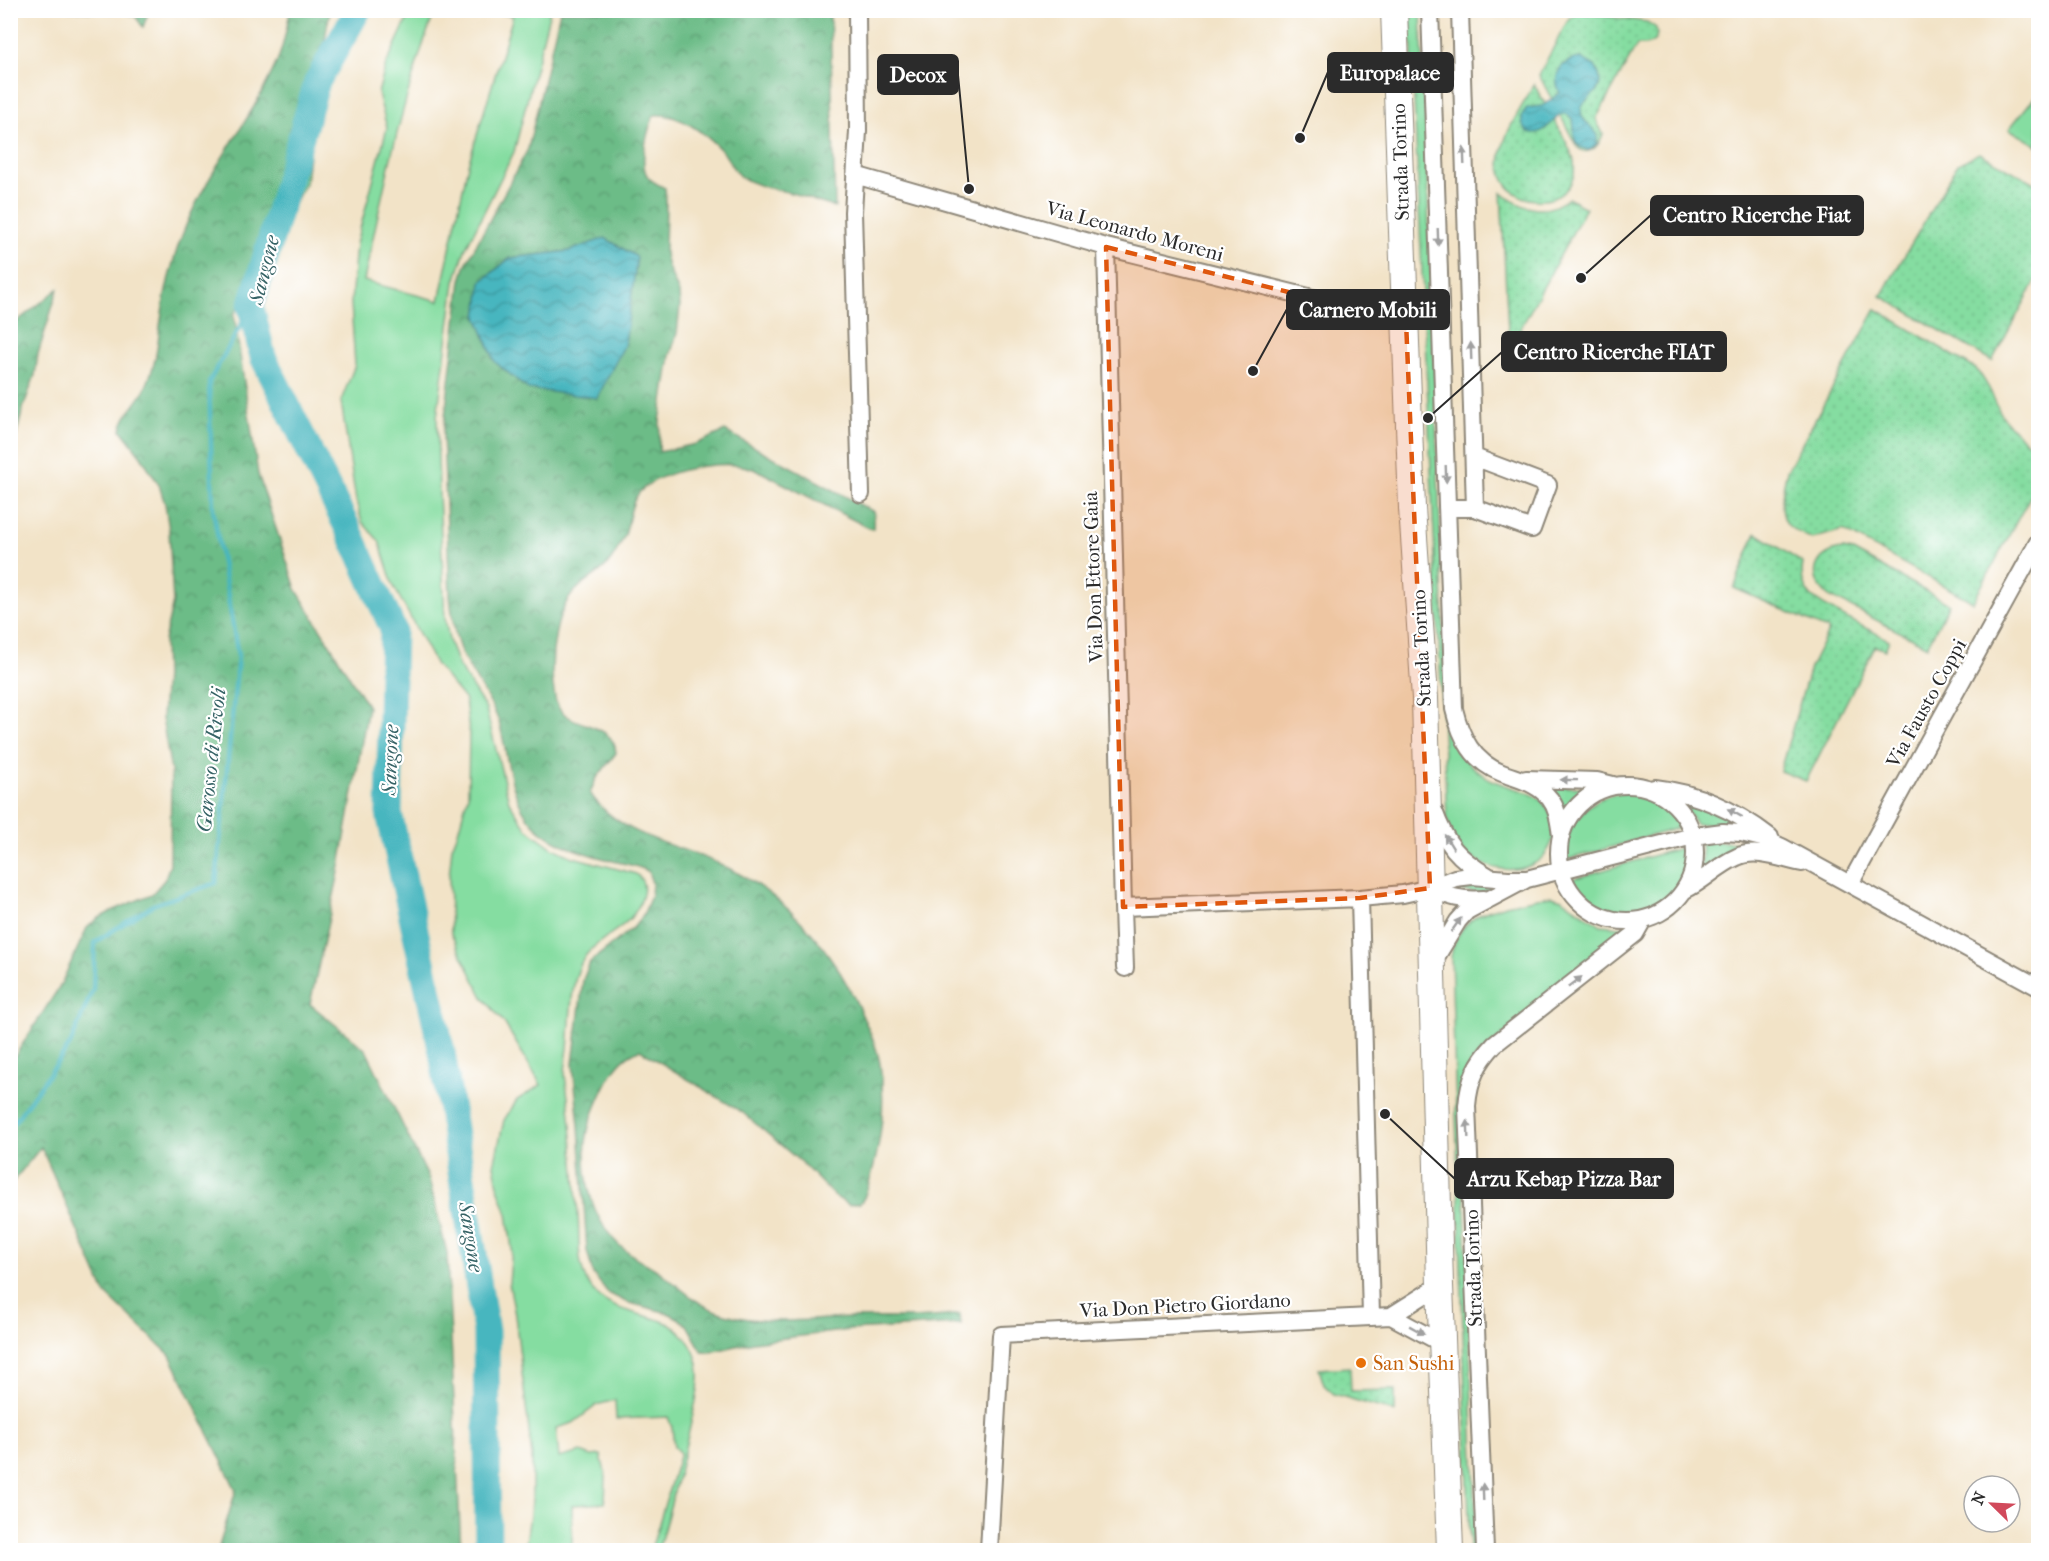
<svg xmlns="http://www.w3.org/2000/svg" width="2049" height="1561" viewBox="0 0 2049 1561" font-family="'IM FELL French Canon',serif">
<style>
.grass{fill:#85dda1;stroke:#588466;stroke-width:1.5}
.forest{fill:url(#forest-crowns);stroke:#4c7459;stroke-width:1.5;fill-rule:evenodd}
.garden{fill:url(#garden-dots);stroke:#588466;stroke-width:1.5}
.water{fill:url(#water-waves);stroke:#397075;stroke-width:1.5}
.lines{fill:none;stroke-linecap:round;stroke-linejoin:round}
.stream{stroke:#47b6bf;stroke-width:4.5}
.river{stroke:#47b6bf;stroke-width:27}
.street-casing{stroke:#8e8779;stroke-width:20}
.primary-casing{stroke:#8e8779;stroke-width:28}
.street{stroke:#fff;stroke-width:16}
.primary{stroke:#fff;stroke-width:26}
.oneway{fill:#a0a0a0}
.marked{fill:#df570e;fill-opacity:0.2;stroke:#df570e;stroke-width:4.5;stroke-dasharray:12 8;stroke-linejoin:round}
.food-dot{fill:#e8710a;stroke:#fff;stroke-width:2}
.labels{text-anchor:middle;stroke-width:4.5;stroke-linejoin:round;paint-order:stroke}
.street-label{font-size:20px;fill:#2b2b2b;stroke:#fff}
.food-label{font-size:20px;fill:#c56008;stroke:#fff;text-anchor:start}
.water-label{font-size:21px;font-style:italic;fill:#366366;stroke:#fff}
.leader{fill:none;stroke:#2b2b2b;stroke-width:2}
.callout-dot{fill:#2b2b2b;stroke:#fff;stroke-width:2}
.callout{fill:#2b2b2b;stroke:#2b2b2b;stroke-width:2}
.callout-label{font-size:21px;text-anchor:middle;font-weight:bold;fill:#fff}
</style>
<defs>
<pattern id="forest-crowns" width="20" height="18" patternUnits="userSpaceOnUse" patternTransform="scale(1.5)"><rect width="20" height="18" fill="#6cbc87"/><path d="M2 6a3 3 0 1 1 6 0M12 15a3 3 0 1 1 6 0" fill="none" stroke="#59996f"/></pattern>
<pattern id="garden-dots" width="8" height="8" patternUnits="userSpaceOnUse" patternTransform="scale(1.5)"><rect width="8" height="8" fill="#85dda1"/><path d="M2 2h.1M6 6h.1" fill="none" stroke="#73be8b" stroke-width="1.8" stroke-linecap="round"/></pattern>
<pattern id="water-waves" width="16" height="10" patternUnits="userSpaceOnUse" patternTransform="scale(1.5)"><rect width="16" height="10" fill="#47b6bf"/><path d="M0 5q4-4 8 0t8 0" fill="none" stroke="#3b949b"/></pattern>
</defs>
<rect width="100%" height="100%" fill="#fff"/>
<filter id="ink" filterUnits="userSpaceOnUse"><feTurbulence type="fractalNoise" baseFrequency=".0167" numOctaves="2"/><feDisplacementMap in="SourceGraphic" scale="12" xChannelSelector="R" yChannelSelector="G"/><feConvolveMatrix kernelMatrix="1 2 1 2 8 2 1 2 1" color-interpolation-filters="sRGB"/></filter>
<filter id="wash" filterUnits="userSpaceOnUse"><feTurbulence type="fractalNoise" baseFrequency=".008" numOctaves="4" result="noise"/><feDisplacementMap in="SourceGraphic" scale="24" xChannelSelector="R" yChannelSelector="G"/><feGaussianBlur stdDeviation="1.35" result="paint"/><feColorMatrix in="noise" values="0 0 0 0 0 0 0 0 0 0 0 0 0 0 0 0 0 1.4 0 .05"/><feComposite in="paint" operator="in"/></filter>
<g filter="url(#wash)">
<rect width="100%" height="100%" fill="#f2e3c7"/>
<!-- grass -->
<path class="grass" d="M411 11H435C402 98 383 189 364 281L439 301 468 165 513 16 485 11H550L514 152 465 250 455 282 437 417 439 493 445 618 449 640 458 665 486 709 509 802 527 829 553 848 573 857 636 874C643 879 645 885 643 894 635 928 605 931 586 955 569 978 571 1021 568 1048 567 1057 565 1066 565 1075 566 1083 567 1090 568 1098 573 1137 575 1177 578 1216 580 1238 576 1263 588 1283 604 1311 634 1311 662 1321 680 1327 694 1345 698 1364 702 1384 694 1408 690 1427 680 1469 670 1510 658 1550H651L680 1453 674 1447 672 1428 668 1417 616 1419 615 1400 597 1405 573 1423 556 1428 559 1458 581 1452 591 1456 601 1455 606 1477 605 1503 572 1505V1550H525L532 1500V1456L515 1315 509 1283 512 1249 507 1214 499 1191 494 1165 504 1120 517 1100 541 1085 505 1024 483 997 451 934 449 877 452 847 458 832 468 795 469 731 465 700 436 665 393 585 379 541 362 522 356 501 341 401 355 365 351 303 356 244 387 128 378 93 386 65Z
M1410 11H1421L1447 718C1453 742 1465 765 1486 777 1517 795 1551 785 1554 833 1554 839 1551 845 1548 850 1531 880 1479 872 1460 848 1454 841 1449 829 1447 819Z
M2038 93V146L2009 129Z
M1547 786 1591 788 1575 801 1566 812 1557 794Z
M1630 792C1654 797 1670 806 1682 827L1566 860C1564 819 1592 794 1630 792Z
M1679 799 1746 823 1696 824Z
M1711 841 1749 844 1762 849 1700 871 1702 858 1701 843Z
M1687 846C1695 914 1603 940 1572 879Z
M1470 883 1494 885 1495 886 1493 889 1479 893 1449 890 1456 886Z
M1552 896 1562 899 1601 925 1631 928 1474 1059 1464 1077 1461 1093 1477 1550H1470L1451 956C1457 920 1483 910 1515 903 1527 900 1539 897 1552 896Z"/>
<!-- forest -->
<path class="forest" d="M69 11H149L143 27 135 16 124 13Z
M290 11H330L317 82 306 182 234 315 258 474 296 589 368 707 338 877 310 1004 366 1050 429 1179 447 1253 461 1550H218L236 1490 170 1355 105 1293 41 1147 11 1184V1062L60 986 87 928 97 919 112 911 152 894 165 879 170 864 171 771 162 718 165 675 164 641 173 602 169 530 165 504 159 485 141 456 121 430C124 415 136 405 144 391 147 385 150 377 152 370 158 354 158 337 161 320 165 288 174 254 187 223 211 166 254 117 278 59 284 44 287 27 290 11Z
M560 11H830L835 207C821 204 808 198 795 194 776 189 758 187 741 177 733 172 729 158 722 151 706 134 678 112 654 115 648 129 638 164 648 177 652 182 659 185 665 188L666 200 665 254 668 267 679 293 680 306 677 333 670 356 660 421 659 452 696 444 725 431 874 512 873 529 867 527 759 471C753 469 748 467 742 466 715 460 651 472 636 497 630 507 629 520 626 532 622 542 617 551 611 560 602 573 587 579 576 590 555 610 550 656 553 685 554 691 555 702 558 707 571 729 614 721 616 753L596 779 590 793C621 840 686 845 732 870 793 902 836 954 863 1017 870 1032 877 1047 880 1064 887 1109 879 1156 864 1198L860 1203 849 1205 834 1196 803 1164 742 1112 640 1050C616 1057 604 1087 595 1109 576 1152 585 1212 619 1245 633 1258 649 1264 664 1275 683 1290 701 1308 725 1314 767 1326 808 1319 851 1318 888 1317 924 1320 960 1314L961 1324 850 1330 753 1342 711 1352 702 1351 687 1325 678 1318 668 1313 626 1302 608 1293 593 1274 587 1251 579 1126 573 1064 583 980 590 962 634 927 643 915 651 896 652 883 648 871C638 866 628 864 617 862 589 855 555 846 534 825 508 798 509 756 499 722 490 697 473 678 462 654 454 636 452 615 450 596L443 434 461 280 466 264 528 149ZM569 251 481 282 510 258Z
M58 289 38 354 35 375 23 408 11 457V326Z"/>
<!-- garden -->
<path class="garden" d="M1581 13 1647 22 1656 28C1660 42 1649 46 1637 45L1596 119 1603 134C1599 146 1589 158 1577 147L1539 75 1569 18Z
M1534 84C1542 100 1573 148 1574 162 1581 216 1491 212 1501 155 1505 130 1523 106 1534 84Z
M1979 153 2038 185V277L1992 361 1881 296 1958 164Z
M1501 192C1520 209 1547 217 1568 198L1586 208 1509 350Z
M1876 309 1976 369C1987 382 1992 394 1999 410 2008 427 2024 439 2038 451V482L1973 602 1843 530 1812 539C1805 535 1796 532 1790 527 1777 516 1783 485 1787 471Z
M1756 533 1803 563C1801 574 1802 586 1810 595 1822 608 1871 630 1889 640L1885 650 1875 646 1806 781 1780 771 1810 668 1829 630 1734 588Z
M1843 549 1853 551 1949 604 1927 646 1827 595C1806 576 1815 552 1843 549Z
M1350 1367 1351 1391 1395 1390V1412L1334 1394 1324 1385 1319 1369Z"/>
<!-- water -->
<path class="water" d="M1581 58 1595 66C1613 98 1575 95 1582 116 1585 124 1593 127 1597 134V144L1590 150C1569 147 1576 134 1573 120 1558 99 1551 140 1528 132 1520 125 1520 116 1527 108L1542 106 1560 93C1551 75 1561 60 1581 58Z
M605 238 637 257 625 344 597 398 528 389 495 362 477 317 481 282 510 258 569 251Z"/>
<g class="lines">
<!-- stream -->
<path class="stream" d="M10 1128 70 1045 93 989 95 942 153 905 216 883 238 656 213 509 209 382 251 307"/>
<!-- river -->
<path class="river" d="M358 10 317 82 251 307 263 357 352 537 393 629 389 813 442 1052 486 1331 488 1550"/>
</g>
</g>
<g filter="url(#ink)">
<g class="lines">
<defs>
<path id="street" d="M857 10 858 131 853 212 861 494
M1430 10 1454 709C1461 738 1473 762 1502 773 1520 780 1538 783 1550 799 1558 809 1559 823 1561 835
M855 175 1106 247 1406 321
M1106 247 1123 907 1360 898 1403 894 1430 888 1455 878 1472 876 1508 879H1527
M1474 457 1548 485 1532 529 1475 508
M1447 508H1475L1460 10
M1526 779 1597 781 1613 785
M1559 853a68 68 0 1 1 136 0a68 68 0 1 1-136 0Z
M1655 788C1698 793 1735 810 1770 837
M1434 811C1446 844 1457 858 1488 876
M1850 884 2038 542
M1430 888C1449 897 1463 901 1484 899
M1685 890C1704 881 1718 865 1737 857 1756 848 1782 859 1802 863
M1360 898 1371 1316
M1123 907 1125 968
M1433 962 1458 921 1467 911 1527 879 1693 836 1723 832 1741 833 1762 838 1782 847 2038 987
M1391 1316 1440 1285
M989 1550 1001 1335 1391 1316 1443 1344
M1485 1550 1467 1106C1469 1080 1477 1063 1495 1044L1635 934 1643 920"/>
<path id="primary" d="M1394 10 1412 508 1425 698 1440 1285 1450 1550"/>
</defs>
<!-- street casing -->
<use href="#street" class="street-casing"/>
<!-- primary casing -->
<use href="#primary" class="primary-casing"/>
<!-- street -->
<use href="#street" class="street"/>
<!-- primary -->
<use href="#primary" class="primary"/>
</g>
<!-- one-way arrows -->
<defs><path id="oneway-solid" d="M-6-.8H1V-3.2L6.5 0L1 3.2V.8H-6Z" transform="scale(1.5)"/></defs>
<g class="oneway">
<use href="#oneway-solid" transform="translate(1464 156) rotate(-92)"/>
<use href="#oneway-solid" transform="translate(1438 237) rotate(88)"/>
<use href="#oneway-solid" transform="translate(1471 351) rotate(-92)"/>
<use href="#oneway-solid" transform="translate(1446 474) rotate(88)"/>
<use href="#oneway-solid" transform="translate(1569 780) rotate(-179)"/>
<use href="#oneway-solid" transform="translate(1735 813) rotate(-151)"/>
<use href="#oneway-solid" transform="translate(1449 842) rotate(-122)"/>
<use href="#oneway-solid" transform="translate(1456 925) rotate(-55)"/>
<use href="#oneway-solid" transform="translate(1575 982) rotate(-38)"/>
<use href="#oneway-solid" transform="translate(1468 1129) rotate(-92)"/>
<use href="#oneway-solid" transform="translate(1417 1330) rotate(29)"/>
<use href="#oneway-solid" transform="translate(1483 1492) rotate(-92)"/>
</g>
</g>
<!-- marked area -->
<path class="marked" d="M1106 247 1406 321 1430 888 1360 898 1123 907Z"/>
<!-- markers -->
<circle class="food-dot" cx="1361" cy="1363" r="6"/>
<g class="labels">
<!-- street labels -->
<g class="street-label">
<text transform="translate(1400 162) rotate(-92)" y="7">Strada Torino</text>
<text transform="translate(1135 231) rotate(15)" y="7">Via Leonardo Moreni</text>
<text transform="translate(1093 577) rotate(-92)" y="7">Via Don Ettore Gaia</text>
<text transform="translate(1421 648) rotate(-93)" y="7">Strada Torino</text>
<text transform="translate(1926 703) rotate(-61)" y="7">Via Fausto Coppi</text>
<text transform="translate(1473 1268) rotate(-92)" y="7">Strada Torino</text>
<text transform="translate(1185 1305) rotate(-3)" y="7">Via Don Pietro Giordano</text>
</g>
<!-- food labels -->
<g class="food-label">
<text x="1373" y="1370">San Sushi</text>
</g>
<!-- water labels -->
<g class="water-label">
<text transform="translate(264 270) rotate(-76)" y="7">Sangone</text>
<text transform="translate(211 760) rotate(-84)" y="7">Garosso di Rivoli</text>
<text transform="translate(390 760) rotate(-88)" y="7">Sangone</text>
<text transform="translate(471 1237) rotate(81)" y="7">Sangone</text>
</g>
</g>
<!-- callouts -->
<path class="leader" d="M1300 138L1328 72M969 189L958 75M1581 278L1651 215M1253 371L1287 309M1428 418L1502 352M1385 1114L1455 1179"/>
<g class="callout-dot">
<circle cx="1300" cy="138" r="6"/>
<circle cx="969" cy="189" r="6"/>
<circle cx="1581" cy="278" r="6"/>
<circle cx="1253" cy="371" r="6"/>
<circle cx="1428" cy="418" r="6"/>
<circle cx="1385" cy="1114" r="6"/>
</g>
<g class="callout">
<rect x="1328" y="53" width="125" height="39" rx="6"/>
<rect x="878" y="55" width="80" height="39" rx="6"/>
<rect x="1651" y="196" width="212" height="39" rx="6"/>
<rect x="1287" y="290" width="162" height="39" rx="6"/>
<rect x="1502" y="332" width="224" height="39" rx="6"/>
<rect x="1455" y="1159" width="218" height="39" rx="6"/>
</g>
<g class="callout-label">
<text x="1390" y="80">Europalace</text>
<text x="918" y="82">Decox</text>
<text x="1757" y="222">Centro Ricerche Fiat</text>
<text x="1368" y="317">Carnero Mobili</text>
<text x="1614" y="359">Centro Ricerche FIAT</text>
<text x="1564" y="1186">Arzu Kebap Pizza Bar</text>
</g>
<!-- margin -->
<rect width="2049" height="1561" fill="none" stroke="#fff" stroke-width="36"/>
<!-- north arrow -->
<g transform="translate(1992 1504) rotate(294)"><circle r="28" fill="#ffffff" stroke="#aaaaaa" stroke-width="1.5"/>
<path d="M0-4.5L10 22L0 15L-10 22Z" fill="#d1495b"/>
<text y="-9" font-size="16" font-weight="bold" text-anchor="middle" fill="#2b2b2b">N</text>
</g>
</svg>
